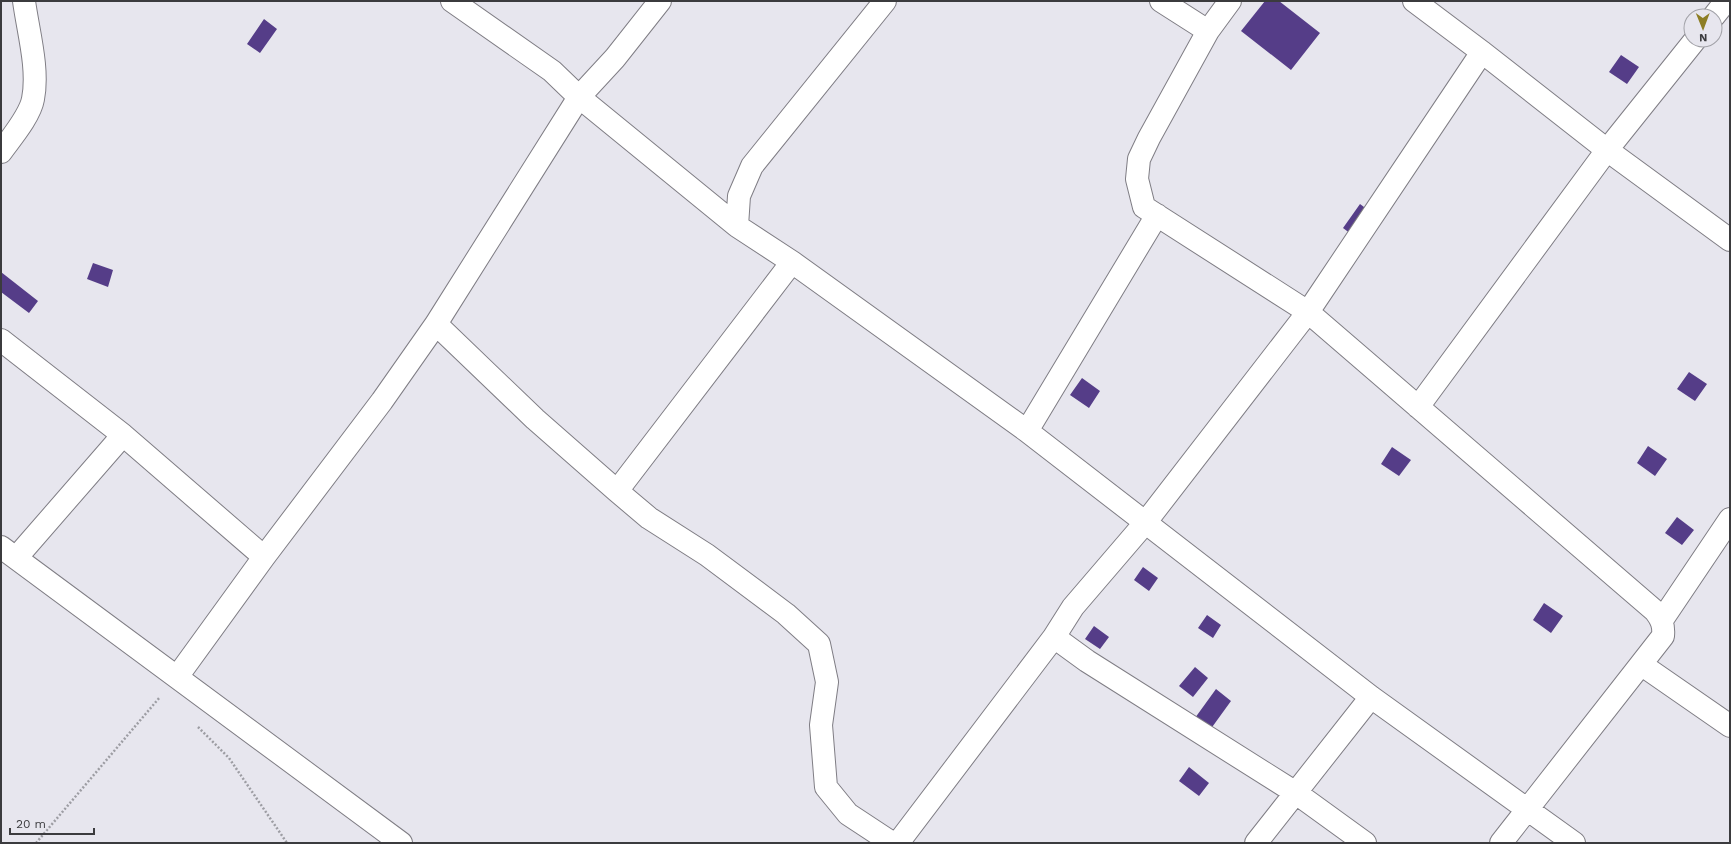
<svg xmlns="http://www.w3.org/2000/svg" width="1731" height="844" viewBox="0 0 1731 844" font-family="'Work Sans',sans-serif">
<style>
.building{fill:#553d88}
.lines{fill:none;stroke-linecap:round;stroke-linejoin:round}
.street-casing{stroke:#7f7d84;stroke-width:24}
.path{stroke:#9d9da3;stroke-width:2.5;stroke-dasharray:2 2;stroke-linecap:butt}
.street{stroke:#fff;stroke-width:22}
</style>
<rect width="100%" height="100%" fill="#e7e6ee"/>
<!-- building -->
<path class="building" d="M1265 1H1279L1320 33 1291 70 1241 31Z
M264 19 277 29 260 53 247 44Z
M1621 55 1639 67 1627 84 1609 72Z
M1360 204 1368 210 1351 234 1343 228Z
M93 263 113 270 108 287 87 279Z
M1 272 38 301 29 313 1 292Z
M1689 372 1707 384 1695 401 1677 389Z
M1082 378 1100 391 1089 408 1070 395Z
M1648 446 1667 459 1655 476 1637 463Z
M1392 447 1411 460 1399 476 1381 464Z
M1677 517 1694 530 1682 545 1665 533Z
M1143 567 1158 578 1149 591 1134 580Z
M1544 603 1563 616 1551 633 1533 620Z
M1207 615 1221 625 1213 638 1198 628Z
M1094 626 1109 637 1100 649 1085 639Z
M1195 667 1208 678 1193 697 1179 686Z
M1216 689 1231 701 1210 730 1195 718Z
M1189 767 1209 783 1199 796 1179 781Z"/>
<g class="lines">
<defs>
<path id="street" d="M452 1 552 71 579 97 737 226
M885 1 752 166 739 196 737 226 792 262 1027 431 1371 697 1574 843
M1161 1 1208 31
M1230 1 1208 31 1149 138 1139 159 1137 179 1144 207 1308 312 1655 611C1662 620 1664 626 1663 636L1501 843
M1414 1 1482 52 1607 150 1730 240
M1714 16 1726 1
M1 152C11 138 30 116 33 99 39 69 28 31 24 1
M436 324 535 419 617 491 649 518 707 555 786 614 819 644 827 682 821 725 826 787 848 814 892 843
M1 340 123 435 264 557
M1418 407 1607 150 1695 40
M1027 431 1157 215
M617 491 792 262
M1 547 401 843
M16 558 123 435
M1662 620 1730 519
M1642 665 1730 726
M177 677 264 557 382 401 436 324 579 97 615 58 660 1
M898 843 1054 637
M1256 843 1371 697
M1365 843 1296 793 1087 661 1054 637 1073 607 1145 523 1308 312 1482 52"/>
</defs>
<!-- street casing -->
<use href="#street" class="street-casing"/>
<!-- path -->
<path class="path" d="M198 727 229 758 287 843
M36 843 160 697"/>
<!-- street -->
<use href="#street" class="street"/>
</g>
<!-- border -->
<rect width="1731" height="844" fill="none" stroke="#3b3b3e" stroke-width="4"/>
<!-- north arrow -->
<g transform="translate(1703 28) rotate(179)"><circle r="19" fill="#e7e6ee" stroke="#a2a2a8"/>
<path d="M0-3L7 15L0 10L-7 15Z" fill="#8d7e25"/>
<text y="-6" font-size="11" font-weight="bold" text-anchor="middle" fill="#3b3b3e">N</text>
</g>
<!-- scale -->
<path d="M10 828v6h84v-6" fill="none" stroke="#3b3b3e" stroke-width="2"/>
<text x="16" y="828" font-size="12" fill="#3b3b3e" stroke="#e7e6ee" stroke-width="3" paint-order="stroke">20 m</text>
</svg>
